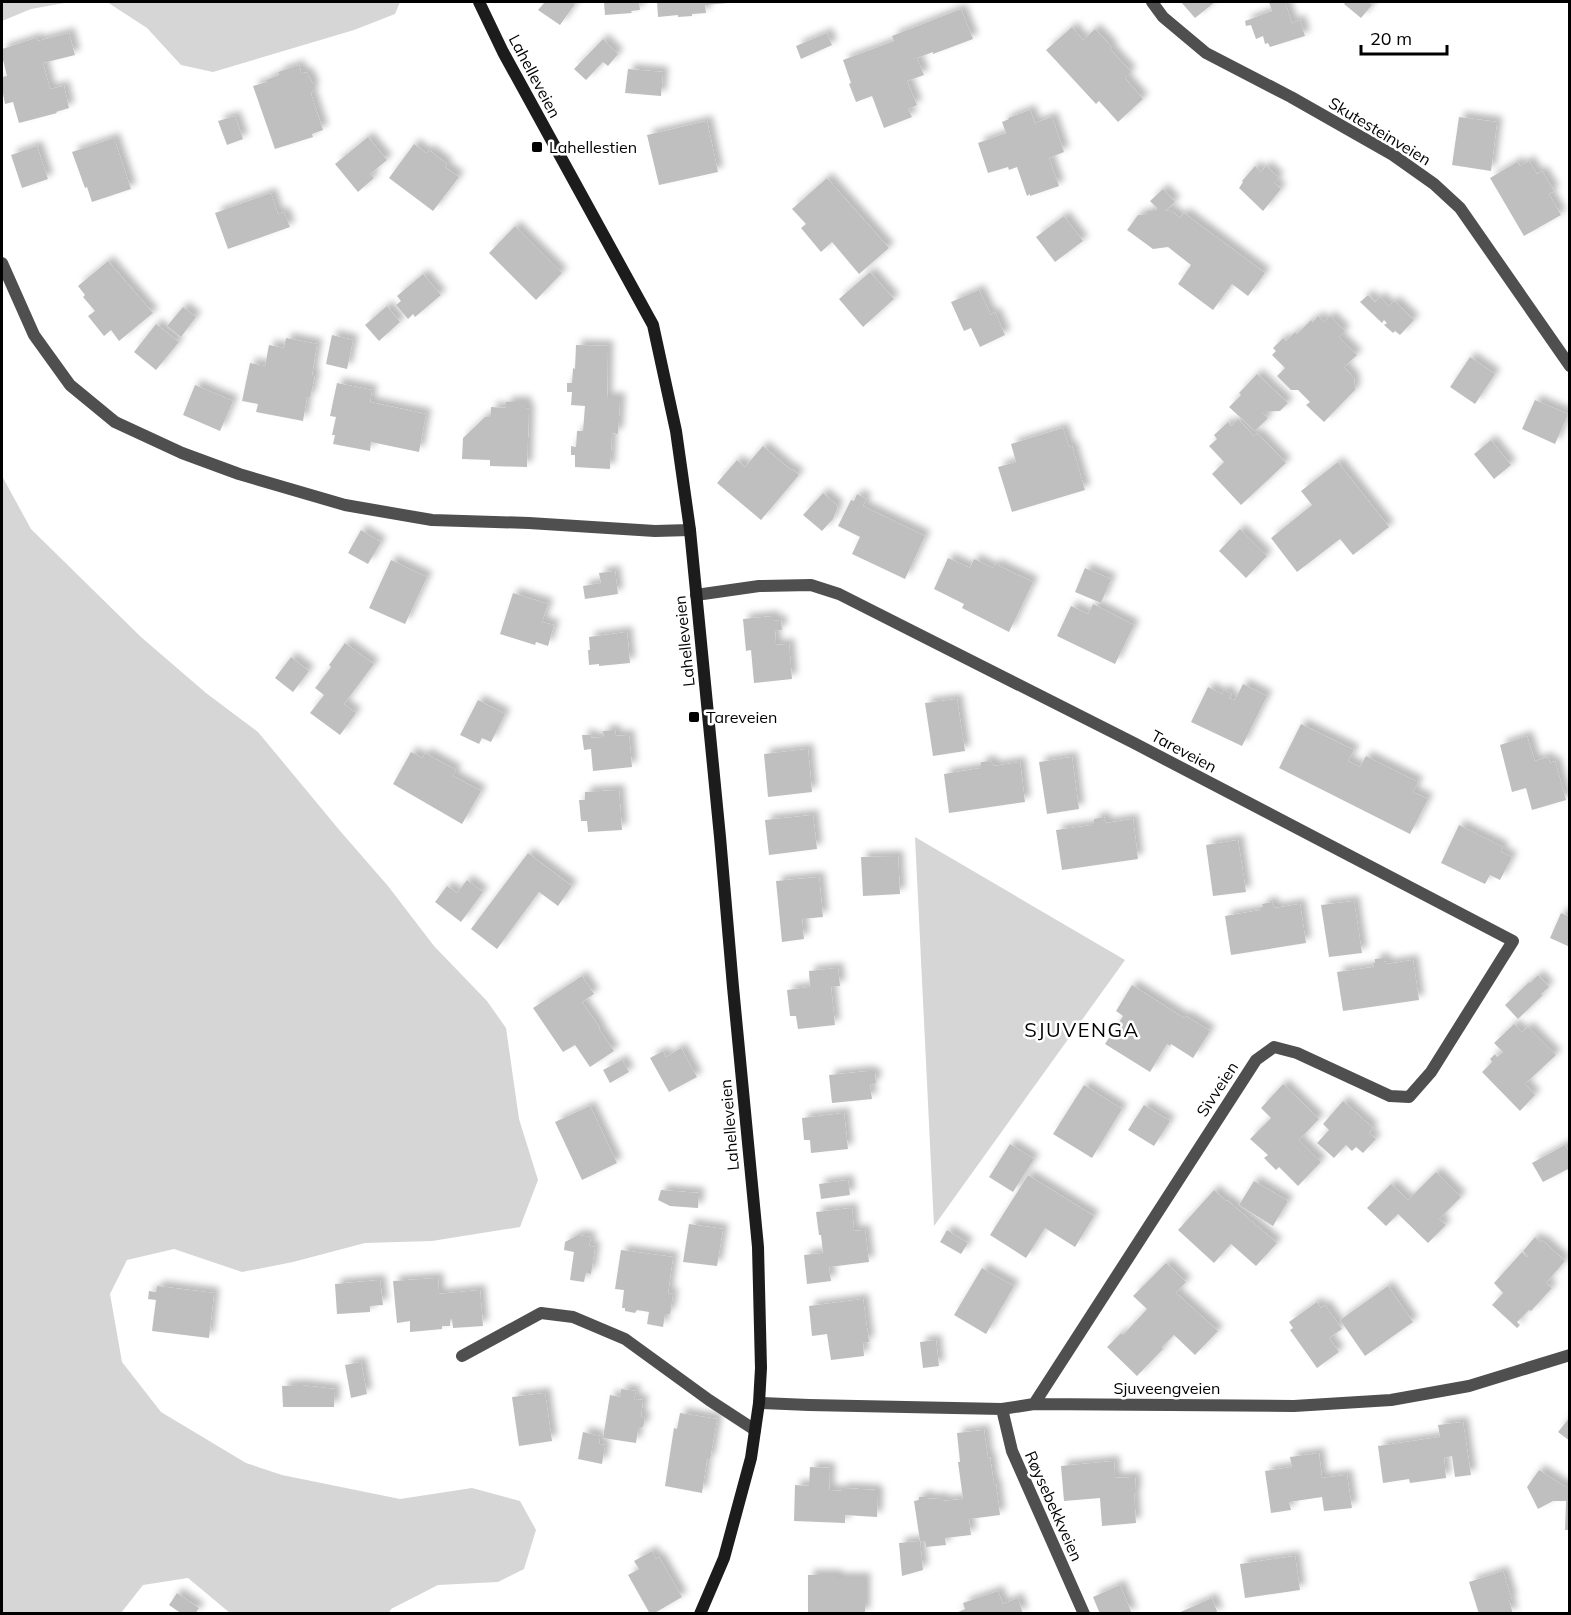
<svg xmlns="http://www.w3.org/2000/svg" width="1571" height="1615" viewBox="0 0 1571 1615" font-family="Mulish,sans-serif">
<style>
.green{fill:#d6d6d6}
.building{fill:#bfbfbf;filter:url(#shadow)}
.lines{fill:none;stroke-linecap:round;stroke-linejoin:round}
.street{stroke:#4f4f4f;stroke-width:12}
.secondary{stroke:#1c1c1c;stroke-width:12}
.poi-dot{fill:#000;stroke:#fff;stroke-width:2}
.labels{text-anchor:middle;stroke-width:5;stroke-linejoin:round;paint-order:stroke}
.street-label{font-size:16px;fill:#000;stroke:#fff}
.poi-label{font-size:16px;fill:#000;stroke:#fff;text-anchor:start}
.quarter-label{font-size:20px;letter-spacing:1.5px;fill:#000;stroke:#fff}
</style>
<defs>
<filter id="shadow"><feDropShadow dx="5.5" dy="-5.5" stdDeviation="3" flood-color="#0004"/></filter>
</defs>
<rect width="100%" height="100%" fill="#fff"/>
<!-- green -->
<path class="green" d="M2 2H70L31 9 2 21Z
M107 2H400L395 14 354 30 213 72 181 65 147 28Z
M2 476 31 529 141 637 206 693 258 732 341 832 388 886 434 946 487 1001 506 1028 519 1119 538 1180 520 1227 432 1241 365 1243 293 1262 242 1272 174 1249 127 1260 110 1294 122 1362 161 1412 246 1463 282 1475 400 1499 472 1488 520 1501 536 1530 524 1569 498 1582 438 1585 391 1609 389 1613H230L188 1578 143 1585 121 1613H2Z
M915 837 1125 960 934 1226Z"/>
<!-- building -->
<path class="building" d="M545 2H571L575 4 560 25 538 10Z
M604 2H639L640 10 631 11 632 13 605 15Z
M657 2H728V3L705 5 706 13 692 14V16L678 17V15L658 17Z
M1181 2H1215L1195 18Z
M1269 2H1279V3L1285 2 1292 23 1300 20 1305 36 1270 47 1268 43 1265 44 1263 36 1256 39 1251 25 1246 26 1245 21 1272 11Z
M1346 2H1368L1372 5 1361 18 1344 4Z
M961 9 973 39 933 54V52L917 58 924 75 907 81 917 105 908 109 912 117 884 128 872 96 856 102 849 84 851 83 843 60 894 41 892 36Z
M1072 27 1083 40 1095 29 1112 47 1110 49 1131 72 1125 78 1143 99 1118 122 1099 101 1096 104 1046 50Z
M69 33 75 55 43 63 50 89 64 86 69 108 56 112 57 113 19 123 13 102 5 104 2 88V77L7 76 2 56V49L36 38 38 41Z
M827 33 832 45 801 59 796 46Z
M603 39 618 54 608 66 603 62 586 80 574 69Z
M299 65 301 72 307 73 313 84V90L311 94 323 130 312 134 313 137 275 149 253 86 267 82 266 80 279 75 278 72Z
M628 69 663 72 661 96 625 93Z
M1030 110 1035 123 1052 117 1064 152 1049 158 1059 186 1030 196V194L1027 196 1017 167 1009 170 1008 167 988 173 978 143 1006 133 1002 122 1009 119 1008 118Z
M235 116 243 139 227 145 218 121Z
M1459 117 1497 122 1491 171 1452 165Z
M707 121 718 172 659 185 647 135Z
M368 137 387 160 370 174 374 178 358 192 335 164Z
M114 138 131 189 92 202 87 187 85 188 72 152Z
M414 144 426 153 429 150 447 164 445 167 459 177 433 211 389 178Z
M37 146 48 179 22 188 11 155Z
M1529 161 1537 174 1542 171 1554 191 1549 194 1561 215 1524 236 1490 178 1517 162 1520 166Z
M1255 166 1261 172 1266 166 1279 178 1274 183 1281 189 1263 211 1239 188 1243 182 1242 181Z
M827 178 889 248 859 274 832 242 821 252 801 228 806 224 792 209Z
M1163 189 1175 202 1165 211 1171 210 1180 218 1184 213 1265 273 1248 296 1232 284 1213 310 1178 284 1191 265 1168 247 1153 249 1127 230 1138 215 1148 214V211H1156L1157 208 1150 201Z
M271 193 278 214 284 212 290 227 228 249 215 213Z
M1064 216 1083 241 1055 262 1036 237Z
M515 226 562 273 536 300 489 253Z
M108 261 153 313 119 341 111 330 104 336 88 316 95 311 83 297 85 295 78 286Z
M870 272 894 299 863 327 839 299Z
M423 274 441 295 415 317 413 314 408 319 396 305 401 301 397 296Z
M979 290 991 315 995 312 1005 335 980 347 971 328 964 331 951 302Z
M1368 295 1375 302 1380 297 1389 306 1394 301 1414 320 1400 335 1395 331 1393 333 1384 325 1387 323 1384 320 1382 323 1360 302Z
M387 306 400 322 379 341 365 325Z
M183 307 196 317 181 337 167 326Z
M1318 316 1324 322 1330 316 1345 331 1339 337 1357 355 1344 367 1354 378 1355 390 1324 422 1306 405 1310 402 1298 390H1291L1277 376 1285 368 1272 355 1276 351 1273 348 1283 338 1286 341 1295 332 1297 334 1311 320 1313 322Z
M156 324 179 342 156 370 134 352Z
M332 335 353 340 347 369 326 364Z
M286 338 317 344 312 375H315L310 398 307 397 303 421 256 412 258 404 242 401 250 363 265 366 269 345 284 348Z
M576 345 608 346 607 398H620L618 434 612 433 610 469 575 467V455H571V446L576 447 577 431H583L585 406 571 405 572 392H567V383H572L573 368 575 369Z
M1470 357 1495 374 1475 404 1450 387Z
M1257 374 1288 403 1280 411 1262 412 1268 418 1255 431 1229 407 1241 395 1239 393Z
M337 383 372 390 370 402 426 414 419 452 371 442 370 451 333 444 335 435H332L336 417 330 416Z
M195 385 233 401 220 431 183 415Z
M1535 400 1568 414 1555 444 1522 429Z
M506 402H526V408L529 409 527 467 490 466V460L462 459 463 438 485 417H491V407L506 408Z
M1238 419 1254 436 1257 433 1286 463 1241 505 1212 474 1224 462 1209 446 1217 439 1214 435 1228 422 1231 426Z
M1063 428 1069 447 1072 446 1085 490 1012 512 998 467 1016 462 1011 444Z
M1491 440 1511 465 1494 479 1474 454Z
M763 446 791 470 792 469 799 475 761 520 717 483 737 460 745 467Z
M1338 462 1389 527 1353 555 1340 539 1297 572 1271 538 1312 505 1301 491Z
M823 493 838 506 833 519 822 531 803 515Z
M857 494 866 499 863 506 925 536 905 579 852 554 860 537 838 526 851 500 854 501Z
M1240 529 1267 556 1246 578 1219 551Z
M361 530 381 542 368 564 348 553Z
M948 558 970 568 974 559 993 568 995 564 1033 582 1009 632 962 608 964 604 934 589Z
M391 560 427 577 405 624 369 608Z
M1085 568 1111 579 1101 603 1075 592Z
M615 571 618 594 585 599 583 586 601 583 599 573Z
M513 593 548 604 542 622 554 625 548 646 536 642 535 645 500 634Z
M1093 604 1134 625 1115 664 1057 636 1071 606 1088 614Z
M774 616V621L781 620 782 630 775 631 776 645 789 644 792 679 754 683 751 650 746 651 743 619Z
M627 632 630 663 599 666V664L589 665 588 650H590L589 637Z
M345 643 374 664 344 704 356 713 340 735 310 713 324 695 315 688 331 667 329 665Z
M291 657 309 671 293 692 275 678Z
M1243 684 1267 696 1242 746 1191 722 1208 687 1222 694 1224 690 1232 694 1229 698 1235 700Z
M957 699 965 751 933 756 925 703Z
M478 700 505 714 491 742 482 738 479 744 460 735Z
M1301 724 1354 750 1348 761 1360 767 1366 756 1418 782 1413 792 1428 799 1410 834 1279 768Z
M615 730 616 736 629 735 632 767 593 771 591 749 584 750 582 735H591V738L604 737 603 731Z
M1527 736 1535 761 1548 757 1550 763 1555 761 1566 800 1532 810 1526 788 1512 792 1500 745Z
M808 749 812 792 768 797 764 754Z
M411 752 423 758 425 753 456 770 453 776 481 791 462 824 393 784Z
M1072 757 1079 809 1047 814 1039 762Z
M991 761 994 766 1020 762 1025 802 949 813 944 774 981 768V762Z
M619 790 622 830 588 832 587 821H581L579 800H585V792Z
M813 815 817 849 769 855 765 820Z
M1104 817 1106 823 1133 819 1138 859 1062 870 1056 830 1093 825 1094 819Z
M1459 825 1503 847 1501 852 1512 857 1500 880 1490 875 1485 884 1441 863Z
M1238 840 1246 892 1213 896 1206 845Z
M528 853 572 886 558 906 539 892 497 949 471 929Z
M898 856 900 894 863 896 861 857Z
M819 877 823 917 802 919 804 939 782 942 776 881Z
M467 880 483 892 461 922 435 902 447 886 457 893Z
M1354 901 1362 953 1329 957 1321 905Z
M1272 902 1275 908 1300 904 1306 943 1231 955 1225 916 1261 910V907H1263L1262 904Z
M1561 913 1570 917V947L1550 938Z
M1384 958V962L1387 961V964L1413 960 1419 1000 1343 1011 1337 972 1374 967 1373 963H1375V959Z
M838 968 840 986 831 987 835 1025 798 1029 796 1016H790L787 990 810 987 809 971Z
M1538 975 1549 987 1541 994 1543 995 1518 1019 1505 1005 1529 982 1530 983Z
M582 976 594 994 582 1002 600 1028 599 1029 614 1051 590 1067 575 1045 563 1052 533 1008Z
M1132 985 1184 1018 1186 1016 1210 1031 1193 1058 1171 1044 1170 1046 1167 1044 1150 1072 1105 1044 1123 1016 1116 1011Z
M1514 1024 1522 1032 1528 1027 1556 1055 1525 1084 1535 1095 1520 1111 1482 1072 1492 1062 1490 1059 1495 1054 1497 1057 1503 1052 1494 1043Z
M681 1048 697 1077 669 1092 650 1058 663 1051 666 1057Z
M622 1060 629 1072 610 1083 603 1070Z
M869 1071V1073H875L876 1083 870 1085 872 1099 832 1103 829 1075Z
M1283 1084 1319 1119 1299 1140 1321 1162 1298 1186 1279 1167 1276 1170 1264 1158 1268 1155 1250 1139 1271 1118 1261 1108Z
M1084 1085 1122 1109 1092 1158 1053 1134Z
M1343 1101 1373 1128 1369 1133 1376 1139 1363 1153 1356 1147 1352 1151 1346 1145 1334 1158 1317 1143 1329 1130 1323 1124Z
M1144 1105 1170 1121 1154 1146 1128 1130Z
M590 1106 617 1163 582 1180 555 1122Z
M844 1113 848 1149 811 1153 810 1140H804L802 1118Z
M1010 1144 1034 1159 1013 1192 989 1177Z
M1565 1145 1570 1154V1168L1543 1182 1532 1163Z
M1436 1172 1461 1197 1439 1219 1446 1225 1428 1243 1398 1214 1386 1226 1367 1208 1391 1184 1408 1200Z
M1028 1175 1094 1216 1075 1247 1045 1228 1026 1258 990 1235Z
M848 1180 850 1195 821 1199 819 1184Z
M1254 1181 1288 1201 1273 1226 1239 1205Z
M661 1190 699 1193 698 1208 670 1206 658 1200Z
M1214 1190 1226 1201 1227 1200 1277 1243 1256 1266 1231 1244 1214 1263 1178 1230Z
M852 1208 854 1231 865 1230 869 1262 829 1267 831 1281 807 1284 804 1255 823 1253 821 1235H819L816 1212Z
M689 1224 723 1229 717 1266 683 1262Z
M947 1230 968 1243 961 1254 940 1242Z
M578 1235 591 1237 589 1246 595 1247 591 1274 586 1273 584 1282 570 1280 574 1252 564 1250 565 1242Z
M1535 1237 1540 1242 1542 1240 1565 1261 1546 1283 1552 1288 1531 1311 1529 1310 1517 1322 1520 1325 1517 1328 1492 1305 1503 1293 1494 1283 1522 1252 1527 1257 1528 1256 1523 1251Z
M621 1250 673 1257 668 1293 673 1294 670 1314H665L663 1327 647 1324 649 1312 637 1310 635 1313 625 1311V1308H622L624 1290 615 1289Z
M1166 1263 1186 1282 1176 1293 1218 1331 1195 1355 1174 1335 1162 1347 1163 1349 1137 1376 1107 1347 1121 1333 1123 1335 1147 1309 1133 1296Z
M982 1268 1014 1286 986 1334 954 1315Z
M438 1278 439 1294 480 1290 483 1326 453 1328 452 1319 450 1320V1326H442V1329L410 1332V1321L397 1323 393 1281Z
M380 1280 383 1305 370 1306V1312L337 1314 335 1284Z
M157 1286 214 1293 209 1338 152 1331 156 1300 148 1299 149 1291 156 1292Z
M1388 1286 1413 1322 1365 1356 1340 1320Z
M863 1299 869 1342 863 1343 864 1356 831 1360 827 1334 812 1336 809 1306Z
M1317 1302 1321 1308 1325 1305 1342 1329 1329 1338 1339 1352 1317 1368 1290 1330 1293 1328 1289 1322Z
M936 1340 939 1366 923 1368 920 1342Z
M361 1362 367 1394 351 1398 345 1365Z
M300 1385 335 1389 334 1407H283L282 1386Z
M621 1389 636 1391 634 1399 643 1400 641 1416 645 1418 643 1427 638 1429 636 1443 603 1438 610 1395 620 1397Z
M545 1393 552 1441 519 1446 512 1397Z
M680 1413 717 1419 710 1460 707 1459 702 1493 665 1486 674 1428 677 1429Z
M1570 1417V1441L1558 1432Z
M1463 1422 1471 1475 1455 1477 1452 1456 1444 1458 1446 1478 1410 1483 1409 1479 1383 1483 1378 1446 1440 1437 1438 1425Z
M984 1430 988 1458 990 1457 994 1485 996 1484 1000 1515 969 1519 971 1535 945 1538 946 1545 926 1547 925 1541H920L914 1501 919 1500V1497L928 1496V1499L943 1498V1501L963 1499 958 1462H960L957 1433Z
M583 1432 600 1436 599 1444 605 1445 602 1464 578 1459Z
M1319 1453 1322 1478 1347 1475 1352 1508 1324 1511 1322 1497 1289 1502 1291 1510 1271 1513 1265 1471 1292 1467 1290 1457Z
M1114 1461 1115 1478 1135 1477 1136 1493 1134 1494 1136 1523 1102 1526 1100 1498 1064 1501 1061 1466Z
M810 1467 830 1468 829 1490 842 1491V1488L876 1490V1493H878L877 1517 845 1515V1523L794 1521 795 1485 809 1486Z
M1539 1470 1566 1487V1485H1570V1530H1565L1566 1501H1553L1538 1509 1527 1487Z
M920 1541 923 1570 902 1576 899 1543Z
M652 1551 656 1559 659 1557 682 1597 653 1614H650L628 1575 639 1569 634 1561Z
M1295 1556 1300 1590 1245 1598 1240 1564Z
M1503 1571 1512 1600H1509L1513 1614H1479L1469 1582Z
M808 1575H837V1578H865V1614H808Z
M1120 1585 1132 1614H1100L1093 1597Z
M998 1591 1003 1604 1018 1598 1023 1614H954L965 1609 963 1603Z
M177 1593 199 1608 195 1614H182L169 1605Z
M1212 1598 1218 1614H1176Z"/>
<g class="lines">
<!-- street -->
<path class="street" d="M1152 2 1163 17 1206 53 1291 97 1393 155 1434 184 1460 208 1570 366
M2 263 34 335 70 385 115 422 182 453 239 474 345 505 432 520 529 523 655 531 690 530
M696 595 759 586 811 585 839 594 1134 743 1513 941 1431 1072 1409 1097 1390 1096 1297 1053 1274 1047 1256 1060 1034 1404
M462 1356 541 1313 573 1317 625 1339 709 1400 755 1430
M759 1403 809 1405 1002 1409 1034 1404 1294 1406 1391 1400 1469 1386 1570 1355
M1002 1409 1012 1451 1084 1614"/>
<!-- secondary -->
<path class="secondary" d="M479 2 503 52 653 325 676 431 690 530 720 837 733 987 758 1247 761 1368 759 1403 751 1458 724 1558 700 1614"/>
</g>
<!-- markers -->
<g class="poi-dot">
<rect x="531" y="141" width="12" height="12" rx="3"/>
<rect x="688" y="711" width="12" height="12" rx="3"/>
</g>
<g class="labels">
<!-- street labels -->
<g class="street-label">
<text transform="translate(535 76) rotate(62)" y="6">Lahelleveien</text>
<text transform="translate(1380 131) rotate(31)" y="6">Skutesteinveien</text>
<text transform="translate(684 641) rotate(-96)" y="6">Lahelleveien</text>
<text transform="translate(1184 751) rotate(28)" y="6">Tareveien</text>
<text transform="translate(1217 1089) rotate(-57)" y="6">Sivveien</text>
<text transform="translate(729 1125) rotate(-95)" y="6">Lahelleveien</text>
<text x="1167" y="1394">Sjuveengveien</text>
<text transform="translate(1054 1506) rotate(66)" y="6">Røysebekkveien</text>
</g>
<!-- poi labels -->
<g class="poi-label">
<text x="549" y="153">Lahellestien</text>
<text x="706" y="723">Tareveien</text>
</g>
<!-- quarter labels -->
<g class="quarter-label">
<text x="1082" y="1037">SJUVENGA</text>
</g>
</g>
<!-- border -->
<rect width="1571" height="1615" fill="none" stroke="#000000" stroke-width="6"/>
<!-- scale -->
<path d="M1361 45v9h86v-9" fill="none" stroke="#000000" stroke-width="3"/>
<text x="1370" y="45" font-size="18" fill="#000000" stroke="#ffffff" stroke-width="4.5" paint-order="stroke">20 m</text>
</svg>
